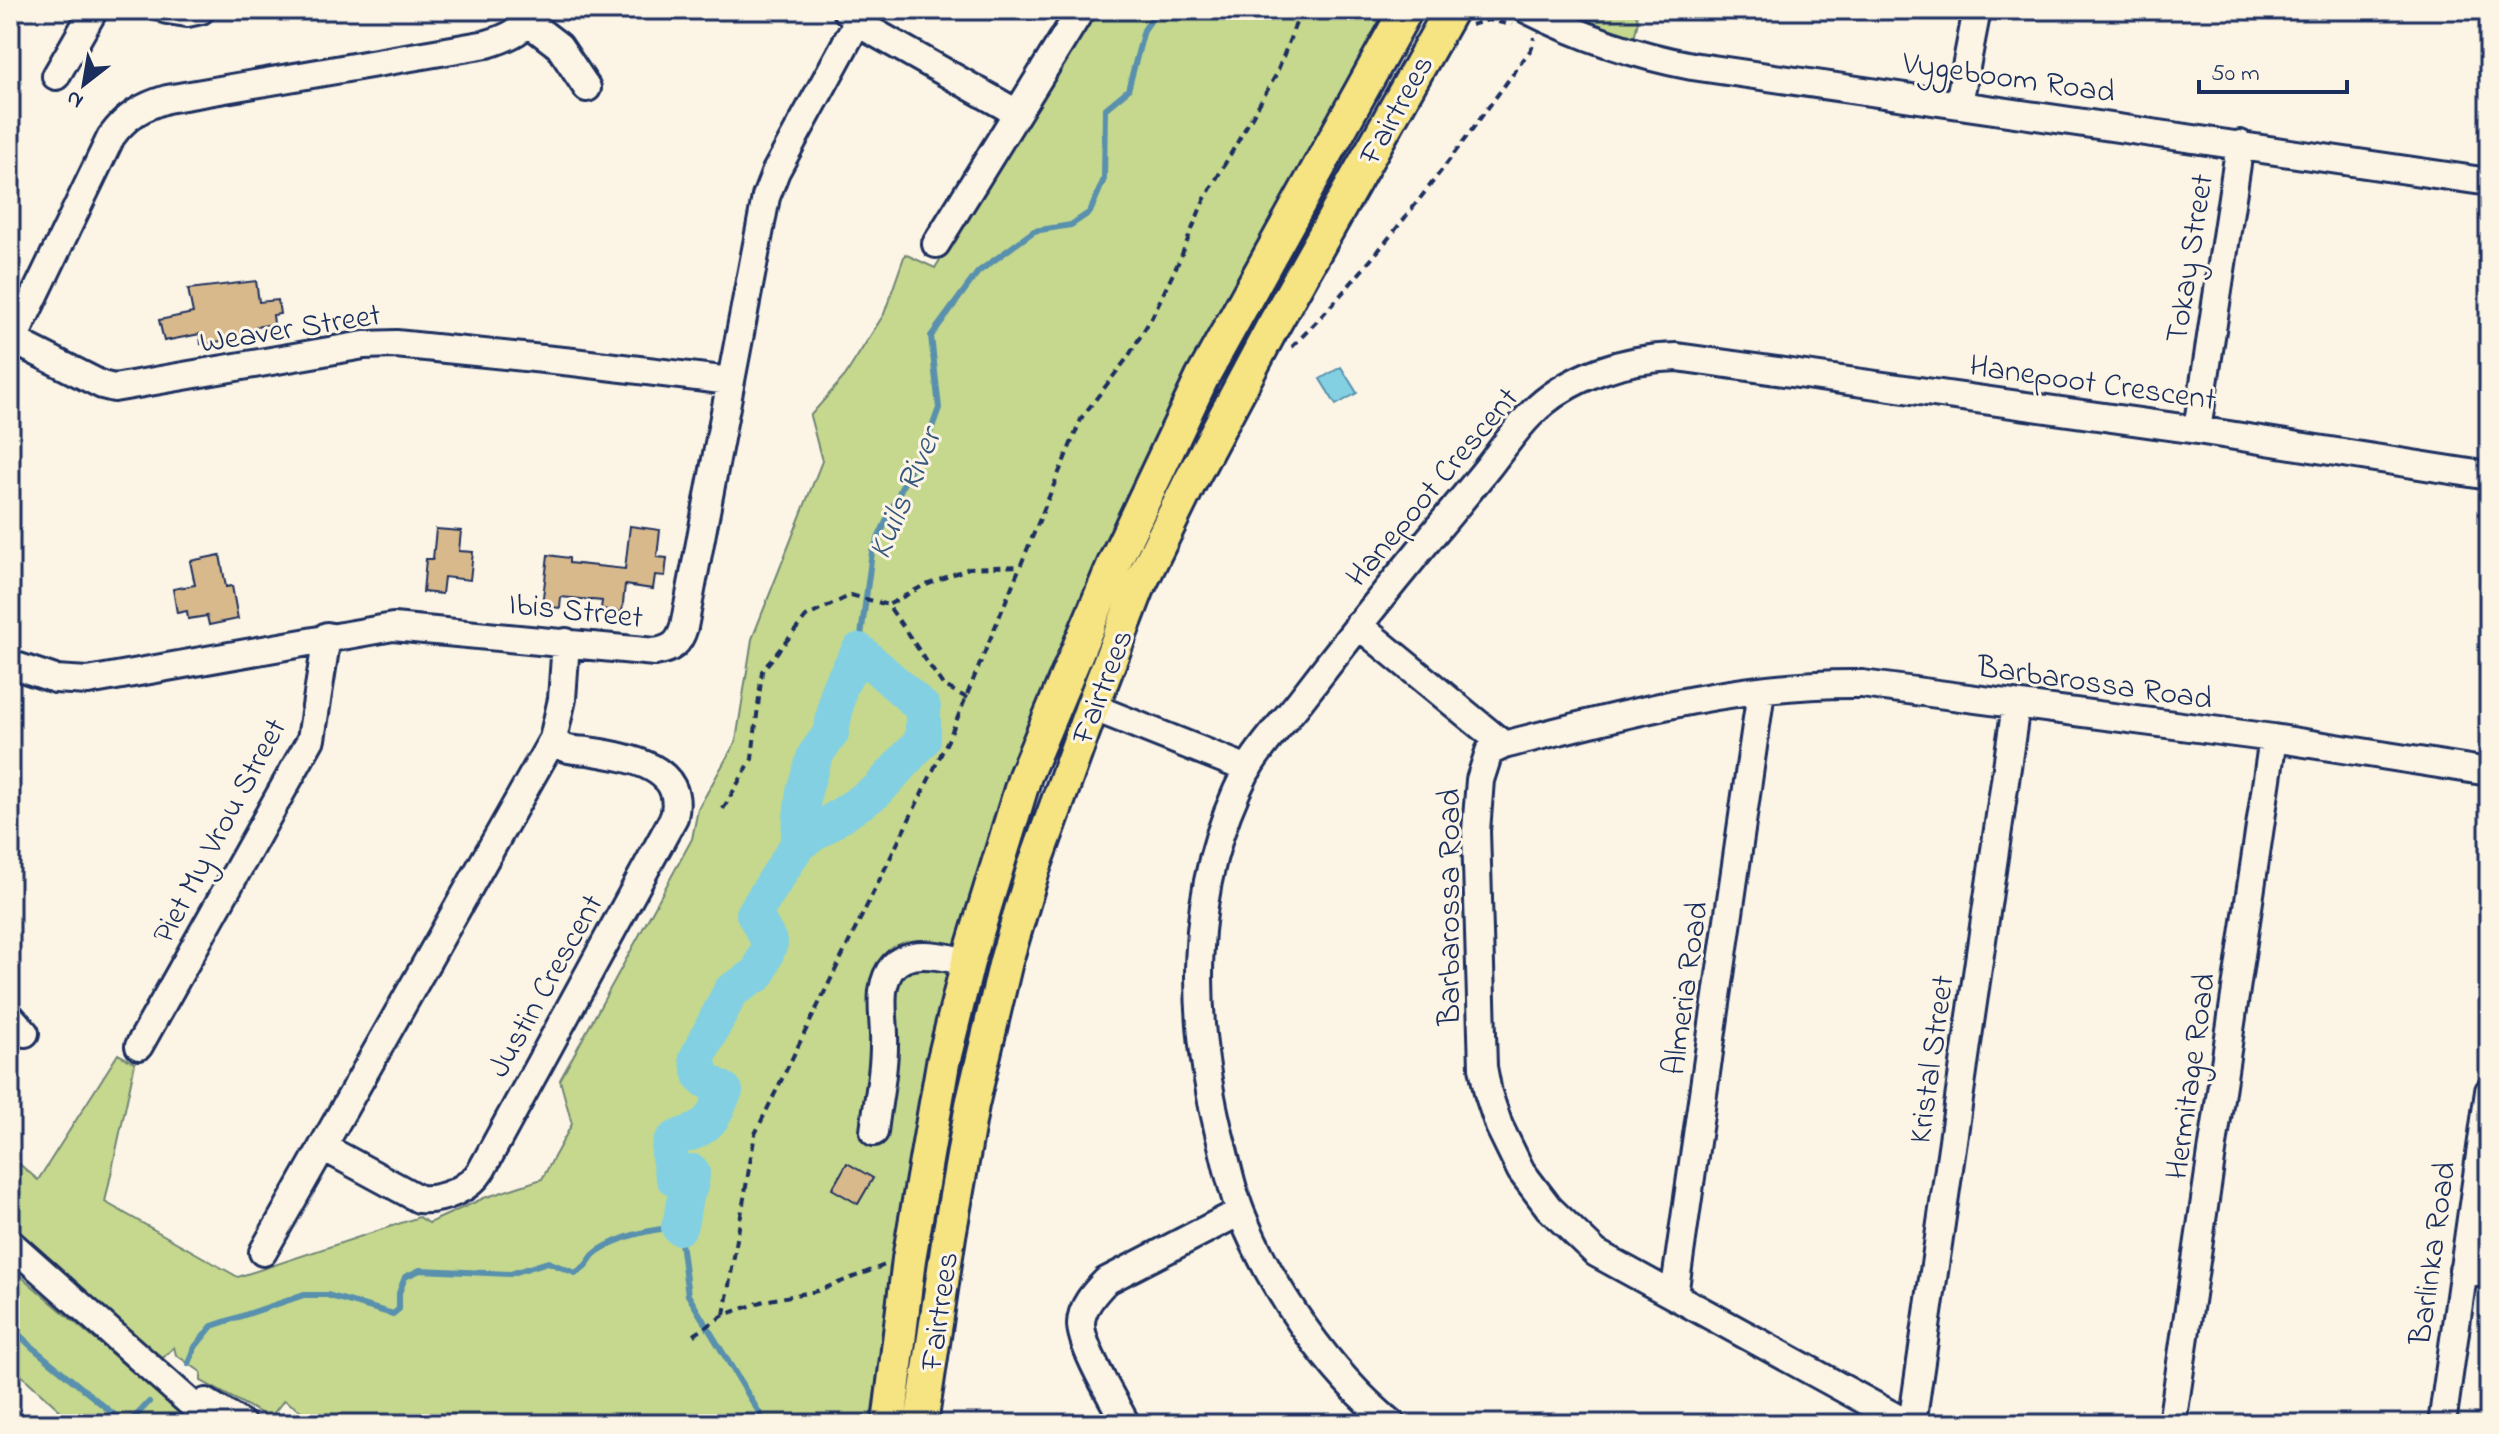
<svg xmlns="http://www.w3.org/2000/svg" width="2499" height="1434" viewBox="0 0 2499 1434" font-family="'Indie Flower',sans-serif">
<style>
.green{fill:#c5d88d;stroke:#708476;stroke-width:2}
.water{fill:#83d0e3;stroke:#5990ae;stroke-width:2}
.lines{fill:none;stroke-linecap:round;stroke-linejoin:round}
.stream{stroke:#5990ae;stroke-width:6}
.river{stroke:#83d0e3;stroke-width:36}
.building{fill:#d8b98c;stroke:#1b2f5e;stroke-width:2}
.minor-casing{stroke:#1b2f5e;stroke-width:32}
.major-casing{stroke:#1b2f5e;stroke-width:38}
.path{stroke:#1b2f5e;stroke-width:4;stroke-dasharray:8 6;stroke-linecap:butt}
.minor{stroke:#fcf5e5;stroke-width:26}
.major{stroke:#f6e381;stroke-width:32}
.labels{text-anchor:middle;stroke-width:6;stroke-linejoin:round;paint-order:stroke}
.street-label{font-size:32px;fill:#1b2f5e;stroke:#fcf5e5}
.water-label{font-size:34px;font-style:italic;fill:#35577f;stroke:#fcf5e5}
</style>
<rect width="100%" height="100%" fill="#fcf5e5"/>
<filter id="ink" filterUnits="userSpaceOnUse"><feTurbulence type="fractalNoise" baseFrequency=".0125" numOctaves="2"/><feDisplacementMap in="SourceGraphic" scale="16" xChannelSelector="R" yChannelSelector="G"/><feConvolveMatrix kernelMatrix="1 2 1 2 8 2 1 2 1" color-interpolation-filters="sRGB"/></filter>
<g filter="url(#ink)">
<!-- green -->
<path class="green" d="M1090 10H1393L1156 438 1090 578 1032 722 895 1255 870 1424H321L284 1400 270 1418 201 1381V1372L176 1355 174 1347 162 1359 130 1335 10 1229V1156L38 1180 118 1054 135 1063 105 1202 238 1277 419 1217 429 1223 484 1198 542 1179 572 1124 560 1080 692 839 698 809 736 741 752 639 822 461 810 416 845 376 884 314 905 254 935 268Z
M1556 10H1635L1638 21 1634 39 1603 30Z
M2489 1168V1257L2479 1238Z
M10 1267 133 1372 200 1424H75L10 1365Z"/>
<!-- water -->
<path class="water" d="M1341 367 1357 393 1336 405 1320 379Z"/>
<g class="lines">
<!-- stream -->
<path class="stream" d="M859 651 872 552 906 478 926 444 939 408 931 336 978 272 1034 231 1071 225 1090 212 1104 179 1105 109 1128 90 1144 30 1158 10
M10 1326 33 1348 122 1421 129 1422
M189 1364 195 1347 212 1326 304 1295H327L393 1314 399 1309V1293L405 1277 420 1270 510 1274 548 1262 575 1273C592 1264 587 1258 598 1251 621 1236 652 1229 679 1227L688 1295 766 1424
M128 1424 149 1402"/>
<!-- river -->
<path class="river" d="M679 1227C683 1216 682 1208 685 1199 689 1187 692 1186 692 1172L674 1178C657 1123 685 1147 710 1120 716 1113 720 1100 725 1091L702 1078 697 1058 731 991 758 974 770 943 754 914 798 844 877 791 923 740V708L859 651 839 688 831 733 815 755 804 791 798 844"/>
</g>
<!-- building -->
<path class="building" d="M256 281 259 302 278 300 280 314 273 315 274 324 255 327 256 336 201 344 200 334 164 341 159 320 193 313 188 289Z
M630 526 660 530 657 557 667 558 665 576 655 575 653 589 625 585 622 612 601 609 602 601 561 597 560 608 542 606 548 555 569 558V563L625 569Z
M436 529 461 531 459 551 473 552 470 580 444 577 442 594 423 592 426 559H433Z
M220 555 226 587 232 586 238 619 209 625 207 616 188 619 187 611 177 613 173 589 195 585 190 561Z
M847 1163 873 1178 858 1204 832 1189Z"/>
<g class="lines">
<defs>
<path id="minor" d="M167 10 187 13 201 10
M846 10 870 30 1017 113
M1528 10C1581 37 1634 55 1692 66L2489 182
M529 23 559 46 587 88
M56 76 94 10
M1959 103 1977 10
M936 244 1081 10
M13 340 102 385 114 388 364 345 396 344 573 362 730 381
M10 347 111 137C126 116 143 106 167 99L487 44C508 38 526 29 540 10
M2197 430 2240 144
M1358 625 1504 745
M10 664 55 679 88 681 393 627 655 652C672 649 679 644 684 627L766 197 776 171 864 10
M1092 707 1248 769
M10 1016 25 1033
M139 1046 311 739 327 636
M874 1132C877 1104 884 1075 884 1046 885 1028 881 1009 883 991 890 942 935 955 968 962
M323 1147 419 1199C442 1201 470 1189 482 1169L674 817C687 765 625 757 588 751 581 750 570 751 563 747 559 746 557 742 553 739
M10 1243 197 1409 218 1424
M263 1252 553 739 562 699 566 642
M2463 1270 2489 1274
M1674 1295 1761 691
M206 1402 242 1424
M1126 1424C1114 1401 1081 1347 1081 1324 1081 1307 1095 1292 1106 1281L1240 1212
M1392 1424C1329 1373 1271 1288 1241 1213 1233 1193 1228 1170 1223 1149 1190 1024 1185 888 1247 770 1260 746 1283 723 1300 701 1342 646 1385 592 1429 539 1449 515 1469 491 1489 466 1502 449 1515 430 1531 414 1568 376 1625 358 1677 357L2197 430 2489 476
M1908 1424 1596 1253 1549 1208 1521 1171 1499 1126 1488 1093 1483 1067 1476 831 1480 780 1489 752 1504 745C1621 715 1740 682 1862 684L2273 738 2489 772
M1912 1424 2016 705
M2172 1424 2273 738
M2442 1424 2489 1091"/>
<path id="major" d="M889 1424 909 1259 943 1063 968 962 1025 776 1117 557 1202 378 1406 10
M921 1424 949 1236 972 1105 1006 961 1033 870 1092 707 1138 588 1190 482 1272 328 1451 10"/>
</defs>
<!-- minor casing -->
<use href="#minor" class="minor-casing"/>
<!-- major casing -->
<use href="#major" class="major-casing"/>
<!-- path -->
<path class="path" d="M1471 25 1488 20 1512 25
M1292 347C1382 256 1456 151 1532 48L1534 37
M967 698 943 685 888 605 921 587 969 568 1021 566
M723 809 752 759 762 671 806 617 851 595 888 605
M724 1315 755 1134 950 736 1082 417 1128 357 1152 317 1180 259 1203 202 1276 75 1301 10
M694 1335 724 1315 764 1301 817 1291 885 1265"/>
<!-- minor -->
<use href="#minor" class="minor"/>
<!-- major -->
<use href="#major" class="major"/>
</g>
</g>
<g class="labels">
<!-- street labels -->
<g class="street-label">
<text transform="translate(2009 76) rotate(8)" y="11">Vygeboom Road</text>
<text transform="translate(1395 109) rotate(-61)" y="11">Fairtrees</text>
<text transform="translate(2188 258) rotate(-81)" y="11">Tokay Street</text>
<text transform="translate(290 327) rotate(-9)" y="11">Weaver Street</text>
<text transform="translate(2093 381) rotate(8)" y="11">Hanepoot Crescent</text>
<text transform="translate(1431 486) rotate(-50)" y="11">Hanepoot Crescent</text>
<text transform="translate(576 609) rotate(6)" y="11">Ibis Street</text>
<text transform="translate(2095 681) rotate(8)" y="11">Barbarossa Road</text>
<text transform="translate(1101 686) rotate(-69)" y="11">Fairtrees</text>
<text transform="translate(218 830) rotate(-62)" y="11">Piet My Vrou Street</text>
<text transform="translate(1448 907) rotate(-90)" y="11">Barbarossa Road</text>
<text transform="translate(544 985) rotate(-61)" y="11">Justin Crescent</text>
<text transform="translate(1684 988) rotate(-82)" y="11">Almeria Road</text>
<text transform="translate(1930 1059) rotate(-82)" y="11">Kristal Street</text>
<text transform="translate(2189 1076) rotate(-82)" y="11">Hermitage Road</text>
<text transform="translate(2431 1253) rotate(-82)" y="11">Barlinka Road</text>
<text transform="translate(938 1311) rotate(-82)" y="11">Fairtrees</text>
</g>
<!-- water labels -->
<g class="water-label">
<text transform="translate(903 493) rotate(-67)" y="12">Kuils River</text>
</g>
</g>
<!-- margin -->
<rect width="2499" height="1434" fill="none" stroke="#fcf5e5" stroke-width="40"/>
<rect x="20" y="20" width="2459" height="1394" fill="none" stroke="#1b2f5e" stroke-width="3" filter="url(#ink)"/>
<!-- north arrow -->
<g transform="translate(84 84) rotate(211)" stroke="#fcf5e5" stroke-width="6" paint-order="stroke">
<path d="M0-6L14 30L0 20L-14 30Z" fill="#1b2f5e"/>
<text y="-12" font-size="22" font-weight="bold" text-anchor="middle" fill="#1b2f5e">N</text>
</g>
<!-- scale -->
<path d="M2199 80v12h148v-12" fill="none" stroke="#1b2f5e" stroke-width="4"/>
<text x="2211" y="80" font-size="24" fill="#1b2f5e" stroke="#fcf5e5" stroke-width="6" paint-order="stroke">50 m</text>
</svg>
